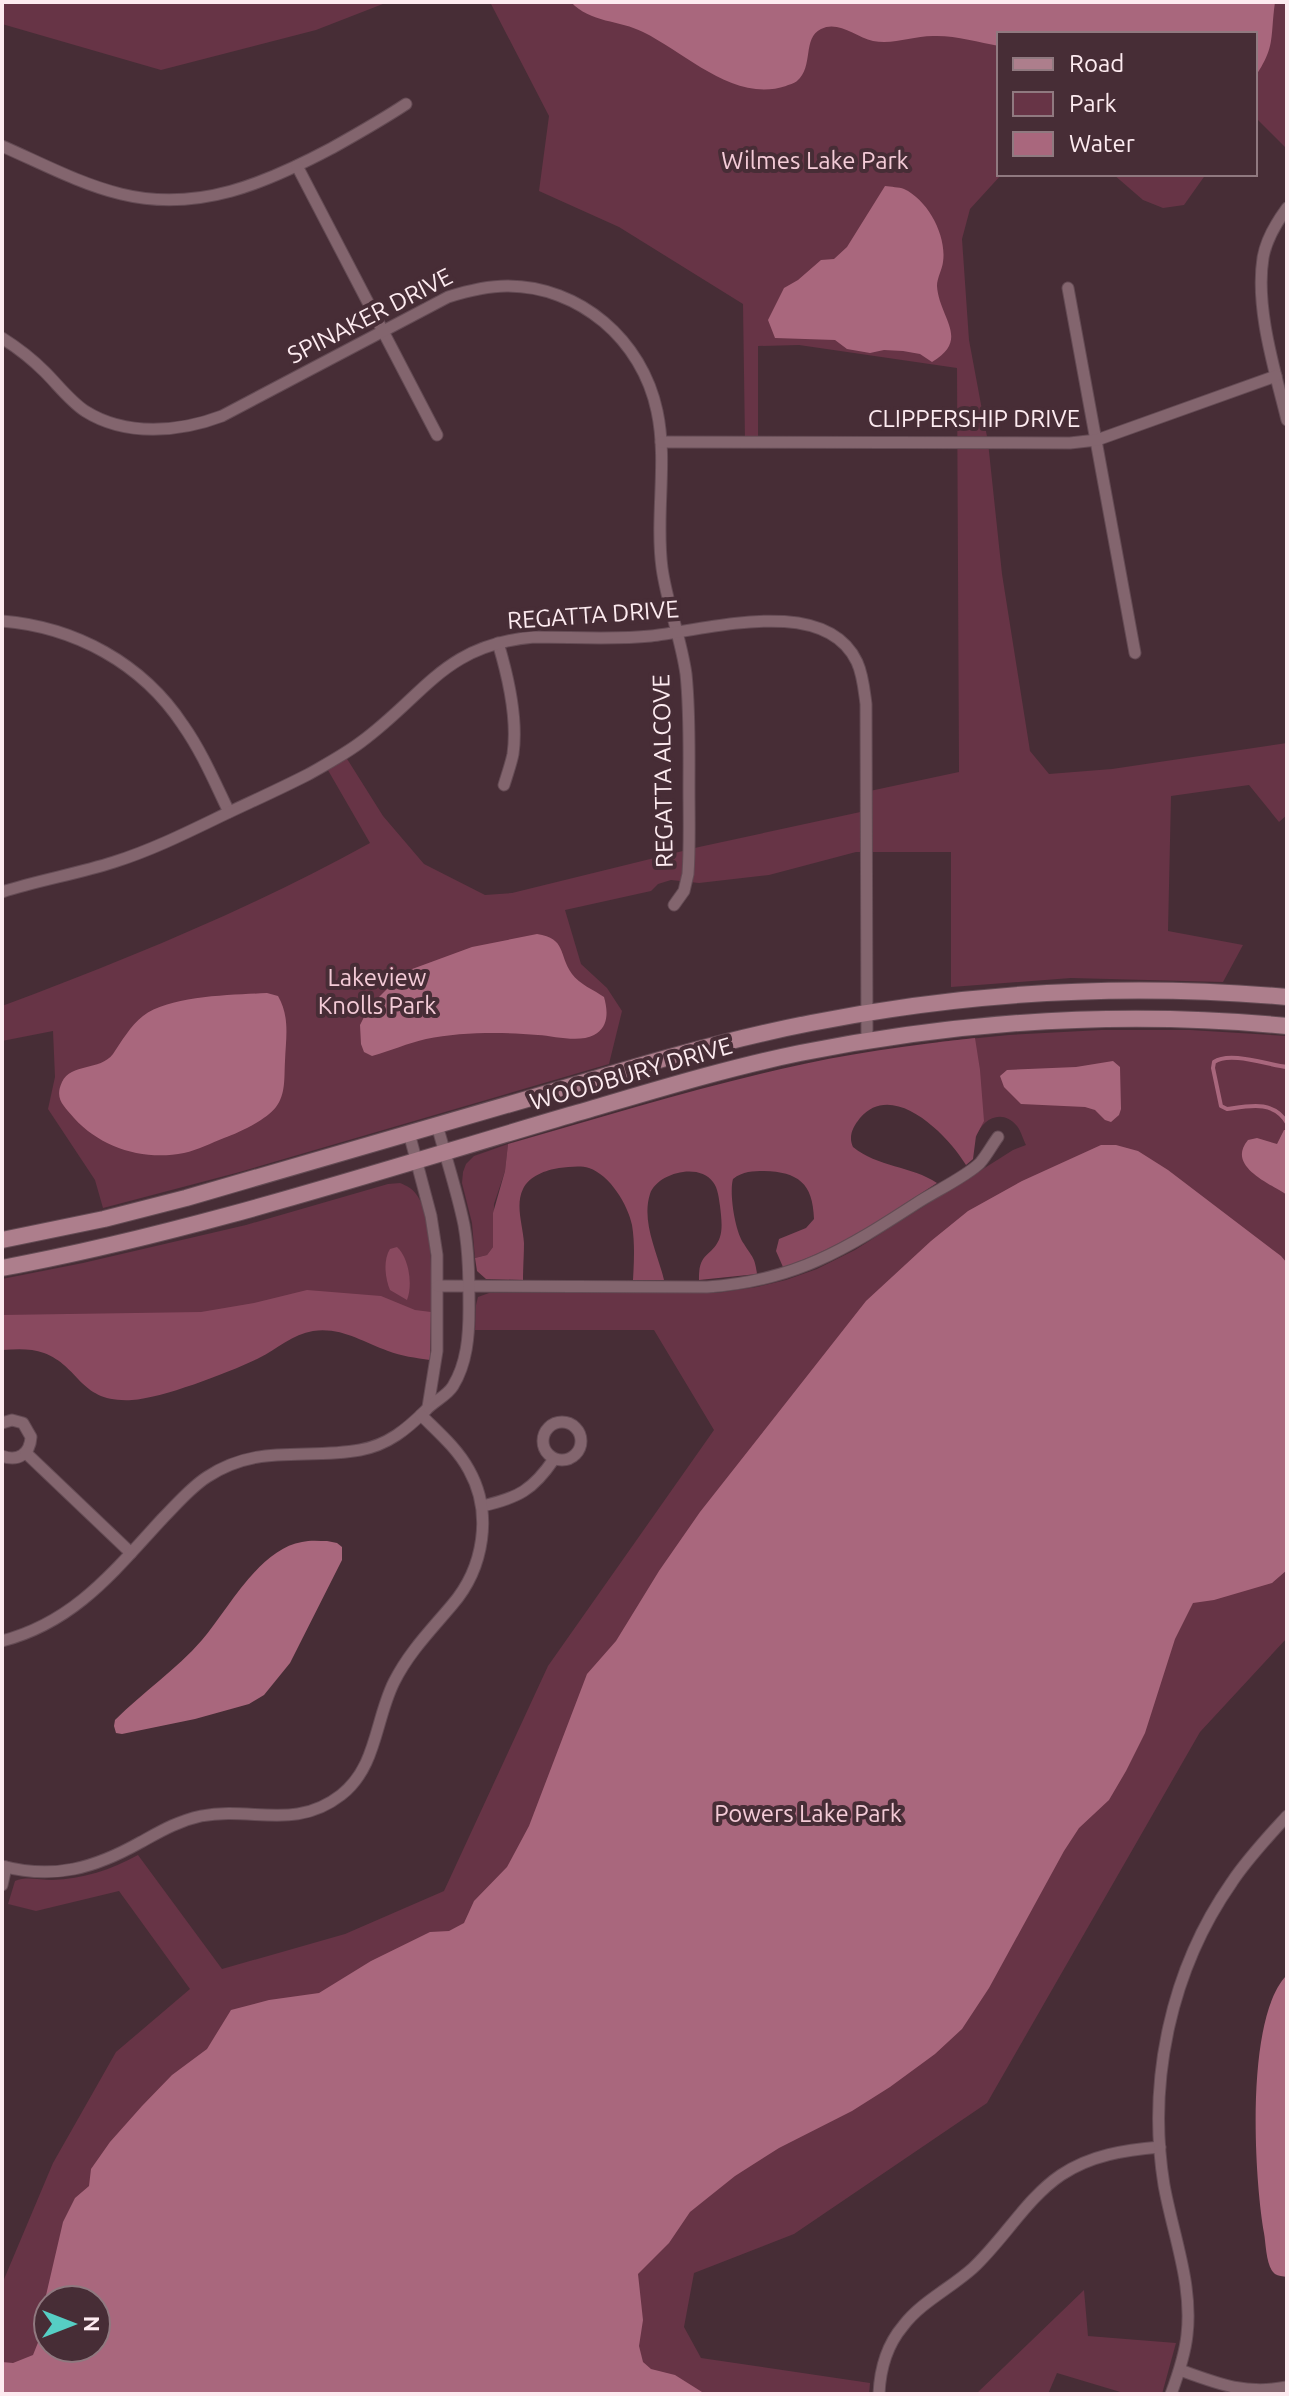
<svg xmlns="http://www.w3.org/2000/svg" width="1289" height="2396" font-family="Ubuntu,sans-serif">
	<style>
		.green { fill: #673446; fill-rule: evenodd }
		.forest { fill: #89495f }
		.water { fill: #a9677d; fill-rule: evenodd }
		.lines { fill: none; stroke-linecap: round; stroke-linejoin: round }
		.stream { stroke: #a9677d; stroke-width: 4 }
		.minor-casing { stroke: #644b54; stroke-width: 13 }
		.secondary-casing { stroke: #644b54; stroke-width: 18 }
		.minor { stroke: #83656e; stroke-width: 11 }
		.secondary { stroke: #ad7e8c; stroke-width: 16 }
		.labels { text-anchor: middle; stroke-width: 8; stroke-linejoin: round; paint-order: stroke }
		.park-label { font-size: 24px; fill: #f4cbd7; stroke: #472d36 }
		.street-label { font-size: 24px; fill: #fdebf0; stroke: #472d36 }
	</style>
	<rect width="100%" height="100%" fill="#472d36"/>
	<!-- green -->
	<g class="green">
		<path d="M2 2H388L316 30 161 70 2 24Z"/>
		<path d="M490 2H1287V149L1258 120 1255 122V34H999V174H1002L970 209 962 239 969 340 988 442 1002 574 1030 751 1049 774 1112 769 1287 743V815L1279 822 1249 785 1171 796 1168 931 1243 945 1223 982 1071 978 951 987V852H856L769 875 699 883 671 880 658 884 651 891 565 910 581 964 607 988 622 1011 609 1064 236 1173 103 1208 95 1180 48 1109 55 1077 53 1031 2 1041V1006C128 959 252 908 370 843L325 765 344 754 383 816 424 864 485 895 512 893 699 847 865 811V792L959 772 957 368 799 345 758 346V442H745L743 304 619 227 539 191 549 116Z"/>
		<path d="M1113 174H1206L1184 205 1163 208 1143 200Z"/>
		<path d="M1101 1030H1190L1287 1036V1638L1200 1732 987 2103 794 2234 694 2273 684 2327 701 2358 870 2383 869 2394H2V2284L53 2163 116 2052 190 1989 119 1891 36 1911 8 1904 15 1881C26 1876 40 1880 52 1880 83 1879 111 1870 138 1855L222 1969 345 1934 444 1891 548 1666 714 1430 654 1330H475L476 1305 478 1297 489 1293H717L757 1287 786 1280 817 1269 855 1250 1013 1150 1026 1145C1023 1139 1021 1131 1017 1126 1002 1108 982 1119 976 1137L938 1042 1009 1035ZM48 2300H96V2348H48Z"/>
		<path d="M508 1144 505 1171 494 1204 493 1247 487 1255 475 1258 472 1223 462 1183 463 1172 466 1164 474 1156Z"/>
		<path d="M400 1183C407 1186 412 1188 416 1194 434 1216 431 1285 431 1313L2 1323V1279L83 1263 246 1225 388 1184Z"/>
		<path d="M1084 2290 1088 2336 1176 2343 1162 2394H1127L1057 2373 1048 2394H976Z"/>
	</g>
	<!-- forest -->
	<g class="forest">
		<path d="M975 1038 980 1070 984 1121 976 1136 973 1159 966 1165C948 1135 893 1079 860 1118 853 1127 848 1136 853 1147 877 1167 912 1166 937 1183 887 1215 839 1249 783 1267L776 1251 779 1239 806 1228 814 1219C813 1183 798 1172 764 1171 753 1171 743 1171 733 1179 729 1193 735 1232 744 1244 752 1257 755 1257 757 1274L699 1280C698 1251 713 1257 720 1237 723 1228 721 1215 720 1206 719 1199 718 1188 713 1182 699 1162 657 1173 650 1194 641 1222 658 1254 664 1280H633C634 1262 635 1243 632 1225 628 1205 610 1175 589 1168 580 1165 569 1167 559 1168 546 1170 529 1176 523 1189 515 1205 523 1226 524 1243 524 1255 523 1268 523 1280L486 1279 477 1271 475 1258 487 1255 493 1247V1213L505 1171 508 1144C599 1118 689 1090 781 1069 845 1054 910 1045 975 1038Z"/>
		<path d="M397 1247C409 1258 413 1285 407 1300L390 1290C385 1278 383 1260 390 1249Z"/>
		<path d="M307 1290 381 1296 415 1310 431 1312 430 1360C416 1358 401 1356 388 1351 362 1342 342 1327 313 1331 293 1334 277 1349 259 1358 230 1372 163 1398 132 1400 79 1403 81 1367 44 1353 31 1348 16 1349 2 1350V1315L201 1312 254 1303Z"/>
	</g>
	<!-- water -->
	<g class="water">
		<path d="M571 2H1275C1270 37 1276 46 1255 77V34H999V46C978 42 954 35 933 36 912 36 894 45 873 41 856 37 838 20 821 29 802 38 814 67 797 81 795 83 788 85 786 86 734 103 686 53 643 32 620 20 590 23 571 2Z"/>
		<path d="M885 186C891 187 899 187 904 189 928 200 947 236 943 262 942 270 937 278 937 286 939 318 971 339 932 362L920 354 903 351 884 350 870 353 847 349 835 340 775 338 768 320 784 288 798 280 821 260 834 259 847 247Z"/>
		<path d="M537 934C567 939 558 954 572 974 579 984 594 990 604 997 608 1011 609 1027 594 1035 579 1043 554 1036 538 1035 503 1032 461 1032 426 1039 408 1043 390 1051 372 1056L364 1052 361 1044 360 1025 369 1007 404 972 472 947Z"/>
		<path d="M267 993 278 996C290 1017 286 1037 285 1061 284 1077 286 1094 276 1107 266 1120 239 1133 224 1138 211 1143 198 1150 184 1153 144 1161 101 1148 74 1118 64 1106 54 1099 62 1082 71 1063 100 1071 113 1054 121 1042 131 1025 143 1016 171 995 233 995 267 993Z"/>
		<path d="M1113 1061 1120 1067 1121 1109 1119 1115 1111 1122 1105 1120 1095 1110 1085 1107 1021 1104 1004 1087 1000 1076 1007 1070 1076 1067Z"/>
		<path d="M1284 1130H1287V1195C1269 1183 1226 1166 1248 1140L1257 1138 1277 1144Z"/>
		<path d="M1101 1145H1116L1138 1151 1168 1170 1281 1256 1287 1263V1570L1272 1583 1214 1600 1193 1603 1175 1639 1145 1733 1126 1771 1109 1800 1079 1828 1064 1851 989 1988 962 2029 935 2054 890 2087 852 2111 779 2148 735 2176 690 2212 669 2243 638 2274 643 2320 639 2346 643 2362 651 2369 675 2375 702 2392 761 2394H2V2362L13 2363 33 2355 39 2340 44 2304 63 2222 75 2198 89 2186 91 2169 110 2142 142 2106 172 2075 207 2049 231 2010 269 2000 319 1993 371 1961 430 1932 449 1931 464 1923 474 1901 507 1867 529 1826 587 1674 616 1641 659 1571 700 1512 866 1301 931 1241 968 1211 1022 1181ZM48 2300H96V2348H48Z"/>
		<path d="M327 1541 337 1543 342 1547V1560L290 1663 264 1695 249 1704 195 1719 122 1734 116 1733 114 1726 115 1720C143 1692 176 1670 202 1640 228 1610 259 1549 302 1542 310 1540 319 1541 327 1541Z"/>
		<path d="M1287 1975V2277C1283 2276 1278 2276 1275 2274 1266 2267 1266 2244 1264 2233 1254 2176 1245 2017 1287 1975Z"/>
	</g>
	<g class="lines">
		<!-- stream -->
		<path class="stream" d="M1287 1067C1268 1065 1230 1051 1214 1062L1213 1068 1221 1106 1227 1109C1249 1106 1274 1100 1287 1123"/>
		<defs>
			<g id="minor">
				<path d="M2 146C41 163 80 184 121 194 198 213 266 183 332 148 357 134 382 120 406 104"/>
				<path d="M297 166 437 435"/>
				<path d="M1287 208C1276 223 1266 239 1263 258 1255 308 1275 371 1287 420"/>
				<path d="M1068 288 1135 653"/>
				<path d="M2 338C18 348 32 359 45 372 58 385 70 401 85 411 126 437 180 432 222 416L448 297C467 291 486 286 507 286 580 286 642 340 657 411 668 462 655 516 662 568 667 604 681 638 686 674 690 712 689 751 689 789 689 817 690 846 688 874L684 891 674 905"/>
				<path d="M661 442 1070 443 1097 440 1276 376"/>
				<path d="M2 621C75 627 142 663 183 725 202 752 215 783 229 812"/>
				<path d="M498 643C508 676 518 719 513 754 511 764 507 775 504 785"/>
				<path d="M2 892C39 880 77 874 114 862 149 851 182 835 215 819 246 804 278 790 309 774 327 764 345 754 361 742 426 694 444 645 534 637 573 637 613 640 651 636 707 630 825 594 857 662 863 675 864 689 866 704L867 1041"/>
				<path d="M409 1133 431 1216 437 1255V1351L428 1407"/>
				<path d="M438 1286 707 1287C795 1281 846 1249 917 1203 934 1192 967 1176 980 1163 987 1155 992 1145 998 1137"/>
				<circle cx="562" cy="1441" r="19"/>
				<path d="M2 1423 12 1420 23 1423 31 1437C30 1454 18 1462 2 1456"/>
				<path d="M26 1453 131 1553"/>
				<path d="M482 1506C518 1498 533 1490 554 1459"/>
				<path d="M2 1641C75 1622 114 1571 163 1518 177 1504 190 1488 207 1477 258 1443 306 1460 360 1450 388 1445 407 1429 426 1410 434 1401 447 1396 453 1386 467 1363 469 1336 469 1309 469 1281 469 1253 464 1225 457 1191 446 1158 437 1125"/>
				<path d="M2 1866C54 1880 95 1868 141 1842 161 1831 178 1821 201 1816 252 1806 295 1831 341 1795 377 1767 375 1720 394 1682 409 1652 431 1630 452 1605 484 1568 493 1513 469 1470 457 1448 438 1432 421 1415"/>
				<path d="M2 1885 6 1867"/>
				<path d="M1180 2370C1218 2384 1246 2395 1287 2387"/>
				<path d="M879 2394C880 2370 887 2345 903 2326 921 2302 951 2288 973 2268 1004 2239 1027 2198 1061 2175 1091 2155 1125 2150 1160 2147"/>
				<path d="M1171 2394C1178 2375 1185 2355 1187 2335 1193 2284 1173 2235 1164 2185 1147 2081 1171 1969 1232 1882 1248 1858 1268 1837 1287 1816"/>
			</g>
			<g id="secondary">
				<path d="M2 1240 104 1219 186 1198C305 1164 423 1129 541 1095 630 1068 719 1041 811 1023 967 992 1128 983 1287 997"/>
				<path d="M2 1268C195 1232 382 1170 570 1115 646 1093 722 1069 800 1053 960 1021 1124 1010 1287 1026"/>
			</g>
		</defs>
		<!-- minor casing -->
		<use href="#minor" class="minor-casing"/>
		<!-- secondary casing -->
		<use href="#secondary" class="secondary-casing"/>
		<!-- minor -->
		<use href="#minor" class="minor"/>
		<!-- secondary -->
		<use href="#secondary" class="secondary"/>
	</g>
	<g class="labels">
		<!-- park labels -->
		<g class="park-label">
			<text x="815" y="169">Wilmes Lake Park</text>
			<text x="377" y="986">Lakeview<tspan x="377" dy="28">Knolls Park</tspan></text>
			<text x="808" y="1822">Powers Lake Park</text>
		</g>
		<!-- street labels -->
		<g class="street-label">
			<text transform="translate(370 316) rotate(-27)" y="8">SPINAKER DRIVE</text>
			<text x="974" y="427">CLIPPERSHIP DRIVE</text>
			<text transform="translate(593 615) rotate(-4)" y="8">REGATTA DRIVE</text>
			<text transform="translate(663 771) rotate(-91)" y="8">REGATTA ALCOVE</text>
			<text transform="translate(631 1074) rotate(-16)" y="8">WOODBURY DRIVE</text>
		</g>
	</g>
	<!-- border -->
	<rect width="1289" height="2396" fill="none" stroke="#fdebf0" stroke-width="8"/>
	<!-- legend -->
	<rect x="997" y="32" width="260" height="144" fill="#472d36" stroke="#907980" stroke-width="2"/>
	<rect x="1013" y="58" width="40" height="12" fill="#ad7e8c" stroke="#907980" stroke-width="2"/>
	<text x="1069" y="72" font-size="24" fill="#fdebf0">Road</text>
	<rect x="1013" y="92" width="40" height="24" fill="#673446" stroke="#907980" stroke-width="2"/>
	<text x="1069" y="112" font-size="24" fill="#fdebf0">Park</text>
	<rect x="1013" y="132" width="40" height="24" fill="#a9677d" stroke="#907980" stroke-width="2"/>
	<text x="1069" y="152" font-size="24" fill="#fdebf0">Water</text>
	<!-- north arrow -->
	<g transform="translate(72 2324) rotate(90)"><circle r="38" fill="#472d36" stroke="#907980" stroke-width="2"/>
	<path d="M0-6L14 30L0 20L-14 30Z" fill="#56cec4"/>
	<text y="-12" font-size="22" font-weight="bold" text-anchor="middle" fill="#fdebf0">N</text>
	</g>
</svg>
